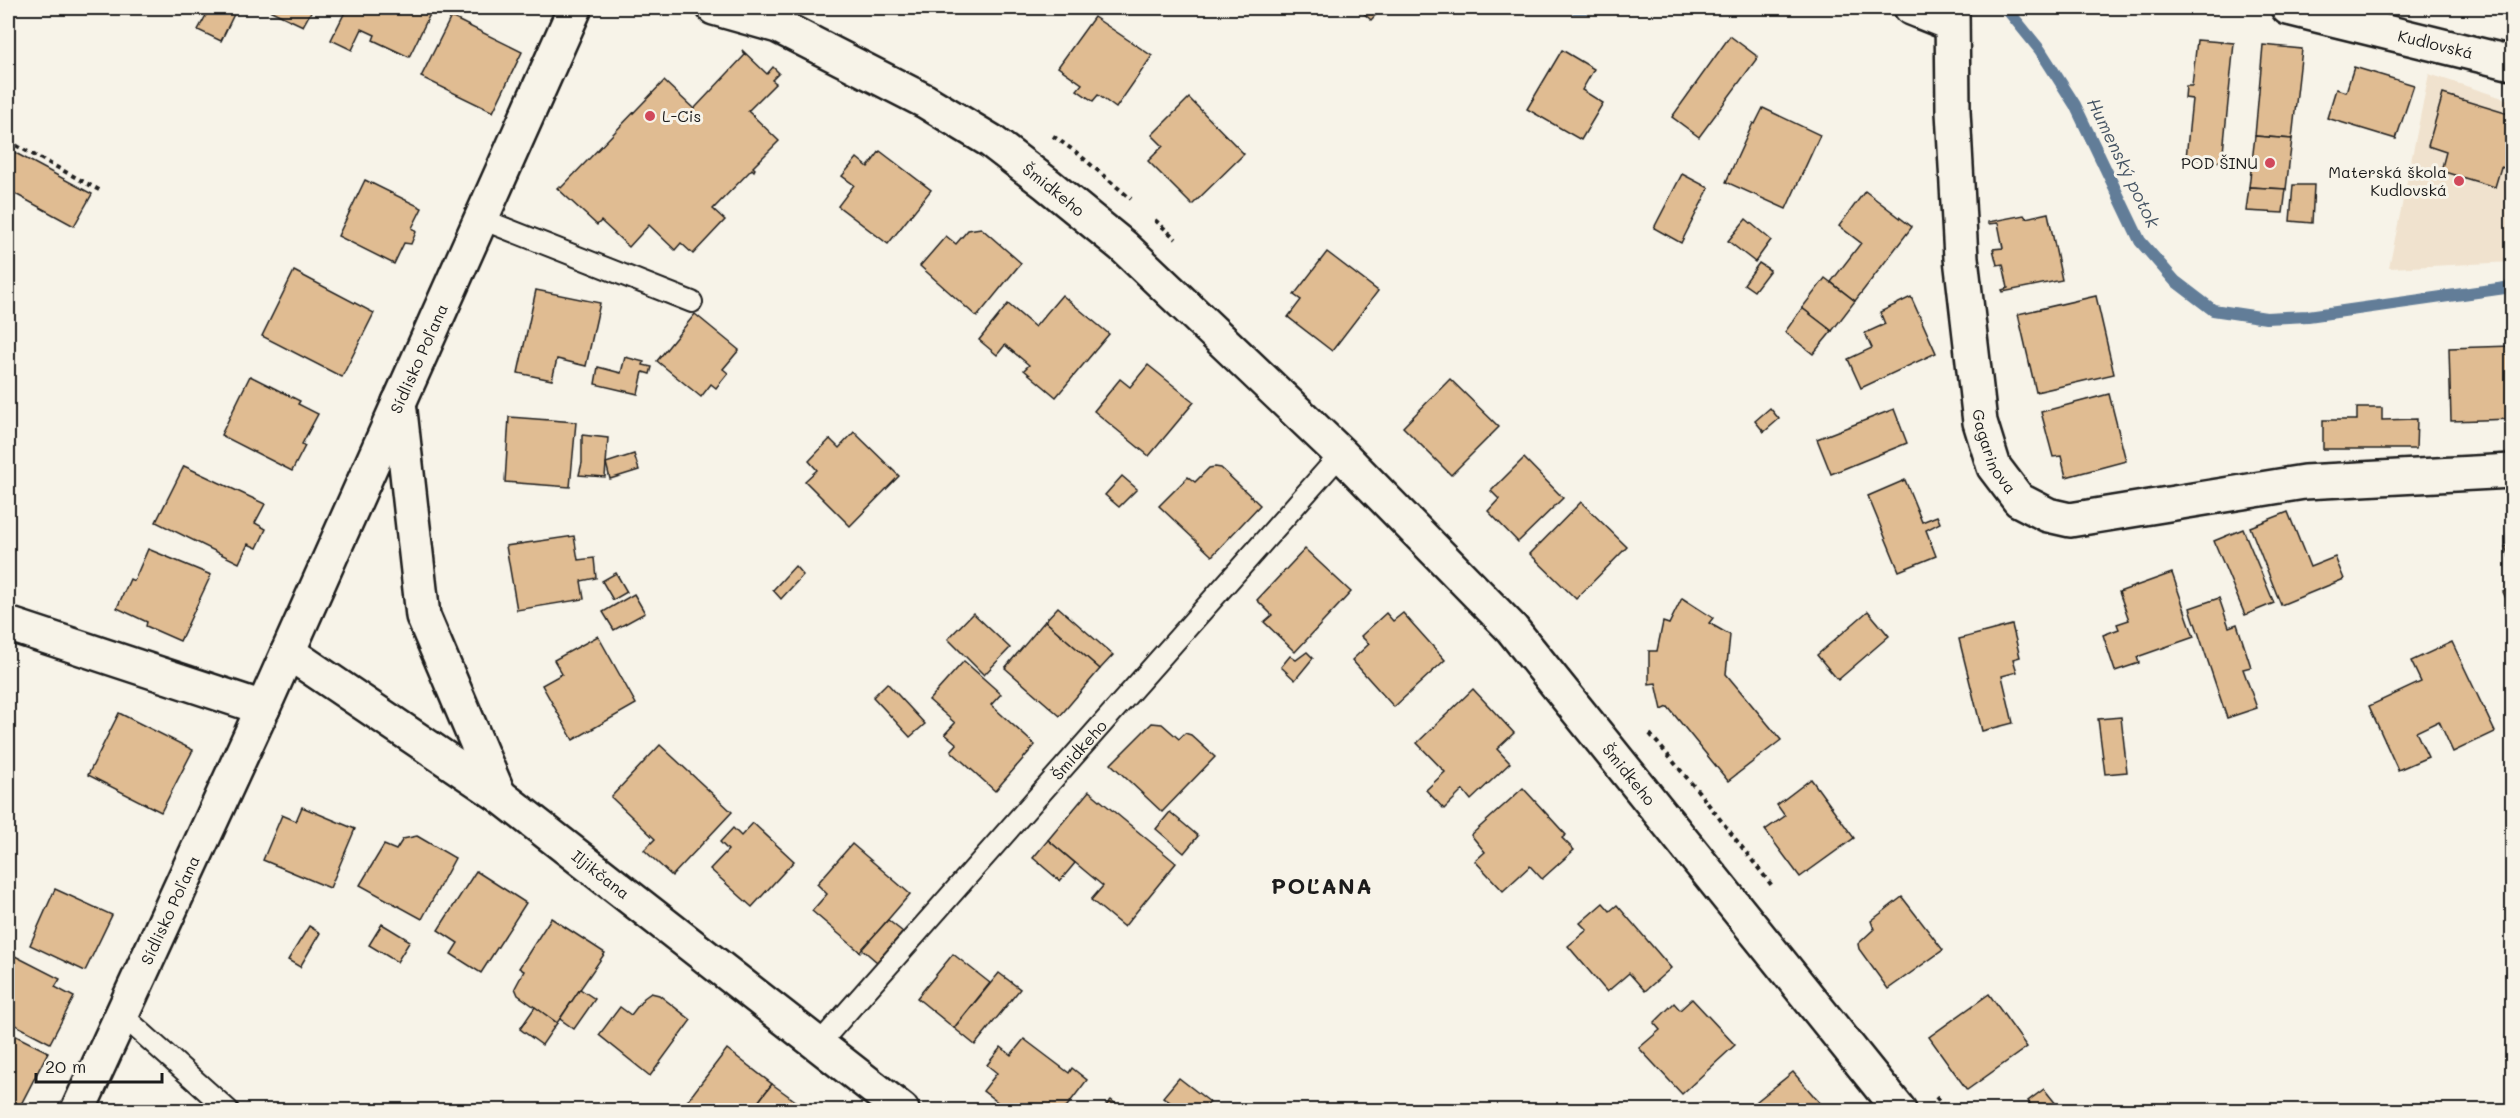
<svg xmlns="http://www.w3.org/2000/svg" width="2520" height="1118" font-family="Mali,sans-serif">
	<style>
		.built { fill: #f0e2ce }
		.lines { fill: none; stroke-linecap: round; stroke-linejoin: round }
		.stream { stroke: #627d98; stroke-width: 12 }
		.building { fill: #e0bc92; stroke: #1c1c1c; stroke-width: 1.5 }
		.service-casing { stroke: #1c1c1c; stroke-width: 24 }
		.minor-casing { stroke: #1c1c1c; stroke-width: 38 }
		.path { stroke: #1c1c1c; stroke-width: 4; stroke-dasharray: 4.5 4.5; stroke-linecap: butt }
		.service { stroke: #f7f3e8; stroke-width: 20 }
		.minor { stroke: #f7f3e8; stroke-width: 33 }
		.poi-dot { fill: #d1495b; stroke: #f7f3e8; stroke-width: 2 }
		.labels { text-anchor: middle; stroke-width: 6; stroke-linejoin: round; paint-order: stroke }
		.street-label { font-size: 16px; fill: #1c1c1c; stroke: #f7f3e8 }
		.poi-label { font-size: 16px; fill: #1c1c1c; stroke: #f7f3e8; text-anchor: end }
		.water-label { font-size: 18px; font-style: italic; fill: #455464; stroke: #f7f3e8 }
		.district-label { font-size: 22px; font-weight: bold; letter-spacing: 1.5px; fill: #1c1c1c; stroke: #f7f3e8 }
	</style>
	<rect width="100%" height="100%" fill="#f7f3e8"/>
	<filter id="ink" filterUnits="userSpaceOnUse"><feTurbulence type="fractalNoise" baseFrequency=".0167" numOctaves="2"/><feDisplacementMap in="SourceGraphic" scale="12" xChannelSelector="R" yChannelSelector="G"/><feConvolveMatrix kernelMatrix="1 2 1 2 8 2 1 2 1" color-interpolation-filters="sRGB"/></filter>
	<g filter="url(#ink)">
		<!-- built -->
		<path class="built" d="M2429 74 2512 101V262L2389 268Z"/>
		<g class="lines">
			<!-- stream -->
			<g class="stream">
				<path d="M1574 8H1587"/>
				<path d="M2006 8 2040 50 2075 105 2140 241 2175 281 2213 310 2266 318 2308 316 2512 287"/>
			</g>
		</g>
		<!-- building -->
		<g class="building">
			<path d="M210 8H237L221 41 198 30Z"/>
			<path d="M265 8H313L303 26Z"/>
			<path d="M347 8H433L409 57 373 40 375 35 362 29 352 50 331 40Z"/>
			<path d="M1358 8H1382L1371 20Z"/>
			<path d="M451 17 522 52 493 112 421 77Z"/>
			<path d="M1094 17 1152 56 1116 108 1098 95 1093 101 1077 90 1082 84 1058 67Z"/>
			<path d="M1730 36 1758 57 1699 137 1672 117Z"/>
			<path d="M2197 40 2234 43 2222 162 2186 158 2192 99 2185 98 2186 86H2192Z"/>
			<path d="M2263 45 2302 49 2292 139 2255 136Z"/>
			<path d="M742 50 767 74 773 67 779 73 772 80 776 83 748 111 779 141 753 167 755 169 754 171 752 169 713 209 725 220 693 254 681 243 675 250 649 225 629 247 601 221 597 225 557 188 559 186 561 188 664 81 694 109 745 55Z"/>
			<path d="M1562 50 1594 69 1582 90 1603 103 1581 140 1527 109Z"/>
			<path d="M2354 67 2414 85 2396 139 2327 118 2336 89 2346 92Z"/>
			<path d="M2443 94 2512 115V163L2510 170 2501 167 2495 187 2441 171 2446 152 2428 146Z"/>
			<path d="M1189 98 1244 154 1192 205 1148 161 1163 146 1152 135Z"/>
			<path d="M1763 108 1820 135 1786 209 1726 182 1753 123 1755 124Z"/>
			<path d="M2255 136 2292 139 2286 189 2249 187Z"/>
			<path d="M8 149 92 194 74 226 8 190Z"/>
			<path d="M880 151 931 190 888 244 838 206 854 185 842 176 857 158 868 167Z"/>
			<path d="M1682 174 1709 188 1681 243 1654 228Z"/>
			<path d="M365 180 422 208 412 228 416 232 411 244 404 243 394 264 338 236Z"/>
			<path d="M2293 185H2314L2312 223 2290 221Z"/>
			<path d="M2249 187 2286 189 2283 213 2246 211Z"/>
			<path d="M1865 191 1912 227 1855 301 1831 282 1861 243 1839 226Z"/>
			<path d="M2048 213 2062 280 2003 292 2002 290 2008 288 2003 264 1997 265 1993 249 2003 248 1998 223 1988 224V222L2024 215 2026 218Z"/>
			<path d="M1746 219 1771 240 1755 262 1728 241Z"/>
			<path d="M981 228 1021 263 977 317 920 266 946 236 956 244 968 230Z"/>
			<path d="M2512 233V262H2509Z"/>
			<path d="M1327 252 1378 291 1332 351 1288 317 1301 300 1294 295Z"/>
			<path d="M1759 263 1770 270 1754 291 1744 284Z"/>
			<path d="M294 271 374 313 342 377 262 336Z"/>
			<path d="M1825 278 1855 301 1832 331 1802 308Z"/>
			<path d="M536 290 600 303 586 366 557 359 552 380 518 373Z"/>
			<path d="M1062 295 1109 334 1056 397 1024 370 1029 365 1005 345 997 355 979 340 1008 304 1035 327Z"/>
			<path d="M2096 296 2114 374 2036 392 2018 314Z"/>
			<path d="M1911 297 1936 353 1861 388 1848 359 1872 348 1865 333 1885 324 1880 312Z"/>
			<path d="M1802 308 1832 331 1813 354 1785 332Z"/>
			<path d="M695 314 739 350 723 369 728 373 716 388 711 384 701 397 657 361Z"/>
			<path d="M2512 346V419L2451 421 2449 348Z"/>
			<path d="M625 357 644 362 643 365 652 367 650 374 643 372 638 394 595 384 598 367 621 373Z"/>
			<path d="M1148 365 1194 402 1149 456 1094 411 1120 379 1130 387Z"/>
			<path d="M250 376 300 401 298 404 318 414 302 444 305 446 292 471 221 435Z"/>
			<path d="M1450 379 1499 427 1451 475 1403 427Z"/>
			<path d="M2109 394 2126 461 2066 477 2061 456 2053 457 2041 412Z"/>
			<path d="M1770 408 1779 419 1764 432 1755 421Z"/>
			<path d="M2357 408H2382V420L2417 419 2416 449H2323V420H2357Z"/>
			<path d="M1894 409 1907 443 1831 474 1817 439Z"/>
			<path d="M509 417 576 422 570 487 505 482Z"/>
			<path d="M854 432 899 476 850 526 805 481 817 470 809 461 830 439 839 448Z"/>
			<path d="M582 435 608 438 605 477 579 475 582 463Z"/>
			<path d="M634 454 639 470 610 479 606 463Z"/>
			<path d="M1524 458 1563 498 1518 542 1488 511 1499 499 1491 491Z"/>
			<path d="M184 466 265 504 255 523 266 529 257 548 248 544 239 563 156 522Z"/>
			<path d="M1215 467 1221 468 1260 505 1212 556 1159 506 1188 477 1195 482 1209 468Z"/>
			<path d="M1122 476 1137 489 1119 507 1105 495Z"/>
			<path d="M1905 480 1922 522 1937 516 1940 523 1926 530 1936 556 1899 571 1868 496Z"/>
			<path d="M1581 502 1627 547 1576 599 1530 554Z"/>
			<path d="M2288 512 2310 567 2335 557 2344 579 2281 605 2250 527Z"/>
			<path d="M2243 529 2274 603 2245 615 2214 541Z"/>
			<path d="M574 536 578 560 594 558 596 578 581 581 584 599 517 610 506 546Z"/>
			<path d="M2512 544V563L2505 547Z"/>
			<path d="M148 549 211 575 180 641 146 626 147 622 117 608 130 579 134 581Z"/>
			<path d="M1305 549 1351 592 1295 652 1264 622 1272 615 1257 600Z"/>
			<path d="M795 566 803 575 781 599 773 590Z"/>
			<path d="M616 573 627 592 613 600 602 581Z"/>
			<path d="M2172 573 2194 637 2137 657 2139 663 2115 671 2103 635 2119 629 2117 624 2129 620 2119 592Z"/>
			<path d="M2512 588V612L2503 592Z"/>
			<path d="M634 594 645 613 614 630 603 612Z"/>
			<path d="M1682 598 1713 618 1709 623 1730 635 1726 674 1781 740 1728 781 1668 707 1662 710 1656 683 1649 684V651H1657L1663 622 1669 624Z"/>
			<path d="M2219 598 2229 627 2237 624 2251 667 2243 669 2257 708 2227 718 2190 608Z"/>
			<path d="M1058 607 1113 655 1100 669 1045 621Z"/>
			<path d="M1868 611 1889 636 1838 680 1817 655Z"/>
			<path d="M973 613 1010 648 984 675 948 639Z"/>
			<path d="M1386 613 1393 621 1403 613 1445 660 1394 707 1352 660 1369 644 1361 636Z"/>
			<path d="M1045 621 1100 669 1060 716 1005 668Z"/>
			<path d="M2012 625 2020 657 2013 659 2017 672 2002 676 2013 723 1982 731 1959 639Z"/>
			<path d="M598 636 636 704 573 740 542 685 562 674 554 660Z"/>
			<path d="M2452 642 2495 732 2453 752 2439 721 2416 732 2428 757 2398 770 2369 706 2421 682 2411 661Z"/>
			<path d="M1307 652 1313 658 1295 680 1281 667 1290 656 1296 660Z"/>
			<path d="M964 661 1001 694 991 705 1035 745 995 791 951 751 957 744 945 734 955 723 929 700Z"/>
			<path d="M887 683 925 724 910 737 873 697Z"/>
			<path d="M1473 689 1514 733 1497 749 1510 763 1471 800 1463 790 1444 809 1426 790 1445 772 1417 743Z"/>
			<rect x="8" y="702" width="2" height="68"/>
			<path d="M119 713 193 750 161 812 88 775Z"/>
			<path d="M2121 717 2127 772 2105 774 2098 719Z"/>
			<path d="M1152 723 1162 724 1179 739 1185 733 1191 735 1215 757 1162 812 1111 764Z"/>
			<path d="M660 745 732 812 672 876 644 850 655 839 611 797Z"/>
			<path d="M1811 779 1854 838 1800 877 1765 830 1785 816 1777 805Z"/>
			<path d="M1523 788 1566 835 1562 838 1574 850 1542 879 1530 866 1503 891 1475 861 1485 852 1471 835Z"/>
			<path d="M1089 791 1176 863 1124 927 1091 900 1103 886 1048 840Z"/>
			<path d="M302 807 355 829 330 888 263 860 282 815 296 821Z"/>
			<path d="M1170 812 1198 836 1184 853 1156 829Z"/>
			<path d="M753 823 794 861 752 907 710 869 728 850 720 842 733 828 741 836Z"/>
			<path d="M417 836 455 858 422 919 360 885 384 845 396 850 403 839Z"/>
			<path d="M1048 840 1075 863 1060 881 1033 858Z"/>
			<path d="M852 844 910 894 860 952 812 911 827 894 817 884Z"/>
			<path d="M476 871 526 903 481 973 451 954 458 943 438 930Z"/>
			<path d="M55 889 112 915 85 971 30 945Z"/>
			<path d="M1902 897 1943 950 1888 989 1859 949 1858 944 1874 929 1871 921Z"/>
			<path d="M1603 903 1610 911 1617 905 1671 968 1645 991 1629 973 1607 992 1568 946 1587 930 1580 923Z"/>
			<path d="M551 918 605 953 557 1023 518 995 515 988 524 971 519 968Z"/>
			<path d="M888 920 903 932 877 962 862 949Z"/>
			<path d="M382 924 410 941 397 962 369 945Z"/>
			<path d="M309 926 320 933 300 967 288 960Z"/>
			<path d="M11 954 60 979 55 987 74 997 50 1043 8 1021V962Z"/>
			<path d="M953 954 990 983 954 1028 917 998Z"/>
			<path d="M999 973 1020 989 975 1045 954 1028Z"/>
			<path d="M580 989 595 999 574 1029 560 1019Z"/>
			<path d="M651 993 659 995 691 1020 650 1076 599 1035 620 1007 631 1015 644 998Z"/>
			<path d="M1989 994 2027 1047 1967 1090 1929 1037Z"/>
			<path d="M1692 999 1735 1045 1682 1094 1639 1048 1660 1030 1654 1023 1674 1003 1680 1010Z"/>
			<path d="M535 1007 557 1023 542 1045 520 1029Z"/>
			<path d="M8 1032 48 1052 18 1110 8 1107Z"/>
			<path d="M1024 1039 1069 1073 1072 1068 1087 1080 1064 1110H1008L983 1091 997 1073 987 1065 1001 1047 1011 1055Z"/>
			<path d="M727 1049 772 1084 752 1110H694L685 1104Z"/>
			<path d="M1793 1072 1826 1110H1746Z"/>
			<path d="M1179 1078 1210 1102 1203 1110H1181L1163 1097Z"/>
			<path d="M772 1084 808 1110H752Z"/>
			<path d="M2044 1089 2061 1110H2024L2031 1105 2028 1101Z"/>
			<path d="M1111 1100 1124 1110H1102Z"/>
		</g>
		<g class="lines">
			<defs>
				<g id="service">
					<path d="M479 218 692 302"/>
					<path d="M121 1014 228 1110"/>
					<path id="s1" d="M818 1045 1341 454"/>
				</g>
				<g id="minor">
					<path id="s2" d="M714 8 778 26 925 101 991 141 1047 184 1123 246 1341 454 1512 629 1899 1110"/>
					<path d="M1911 8 1951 24"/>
					<path id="s3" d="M1952 8 1953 111 1961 258 1980 422 1994 467 2019 500 2048 515 2070 520 2304 482 2512 471"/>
					<path id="s4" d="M2288 8 2512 63"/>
					<path d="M399 402 423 616 499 795"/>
					<path d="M8 624 263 708"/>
					<path id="s5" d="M288 652 499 795 902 1110"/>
					<path id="s6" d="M78 1110 263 708 575 8"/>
				</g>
			</defs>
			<!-- service casing -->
			<use href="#service" class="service-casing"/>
			<!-- minor casing -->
			<use href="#minor" class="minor-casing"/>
			<!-- path -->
			<g class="path">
				<path d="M1053 136 1076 152 1131 199"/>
				<path d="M8 141 101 191"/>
				<path d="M1155 220 1176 239"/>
				<path d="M1650 734 1698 791 1773 887"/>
				<path d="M1936 1097 1947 1110"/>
			</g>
			<!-- service -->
			<use href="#service" class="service"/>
			<!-- minor -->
			<use href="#minor" class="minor"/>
		</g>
	</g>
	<!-- markers -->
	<g class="poi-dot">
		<circle cx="650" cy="116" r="6"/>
		<circle cx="2270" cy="163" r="6"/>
		<circle cx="2459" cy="181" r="6"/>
	</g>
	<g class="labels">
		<!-- street labels -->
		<g class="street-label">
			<text dy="6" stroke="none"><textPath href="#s4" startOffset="152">Kudlovská</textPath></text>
			<text dy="6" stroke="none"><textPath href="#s2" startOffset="388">Šmidkeho</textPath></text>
			<text dy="6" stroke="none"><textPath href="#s6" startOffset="825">Sídlisko Poľana</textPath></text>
			<text dy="6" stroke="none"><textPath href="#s3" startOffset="448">Gagarinova</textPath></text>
			<text dy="6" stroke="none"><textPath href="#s1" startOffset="394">Šmidkeho</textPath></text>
			<text dy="6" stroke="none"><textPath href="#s2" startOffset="1210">Šmidkeho</textPath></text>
			<text dy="6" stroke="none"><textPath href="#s5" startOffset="384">Iljikčana</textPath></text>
			<text dy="6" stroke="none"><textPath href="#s6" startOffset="220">Sídlisko Poľana</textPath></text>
		</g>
		<!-- poi labels -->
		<g class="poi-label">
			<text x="662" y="122" text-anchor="start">L-Cis</text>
			<text x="2258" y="169">POD ŠINU</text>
			<text x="2447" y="178">Materská škola<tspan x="2447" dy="18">Kudlovská</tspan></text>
		</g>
		<!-- water labels -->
		<g class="water-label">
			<text transform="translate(2123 163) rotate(64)" y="6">Humenský potok</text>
		</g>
		<!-- district labels -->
		<g class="district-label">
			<text x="1322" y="894">POĽANA</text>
		</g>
	</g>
	<!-- margin -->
	<rect width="2520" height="1118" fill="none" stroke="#f7f3e8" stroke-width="30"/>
	<rect x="15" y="15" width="2490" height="1088" fill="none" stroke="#1c1c1c" stroke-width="2" filter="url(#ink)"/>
	<!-- scale -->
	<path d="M36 1073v9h126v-9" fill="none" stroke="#1c1c1c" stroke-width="3"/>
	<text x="45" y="1073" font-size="18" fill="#1c1c1c" stroke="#f7f3e8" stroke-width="4.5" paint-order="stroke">20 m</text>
</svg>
